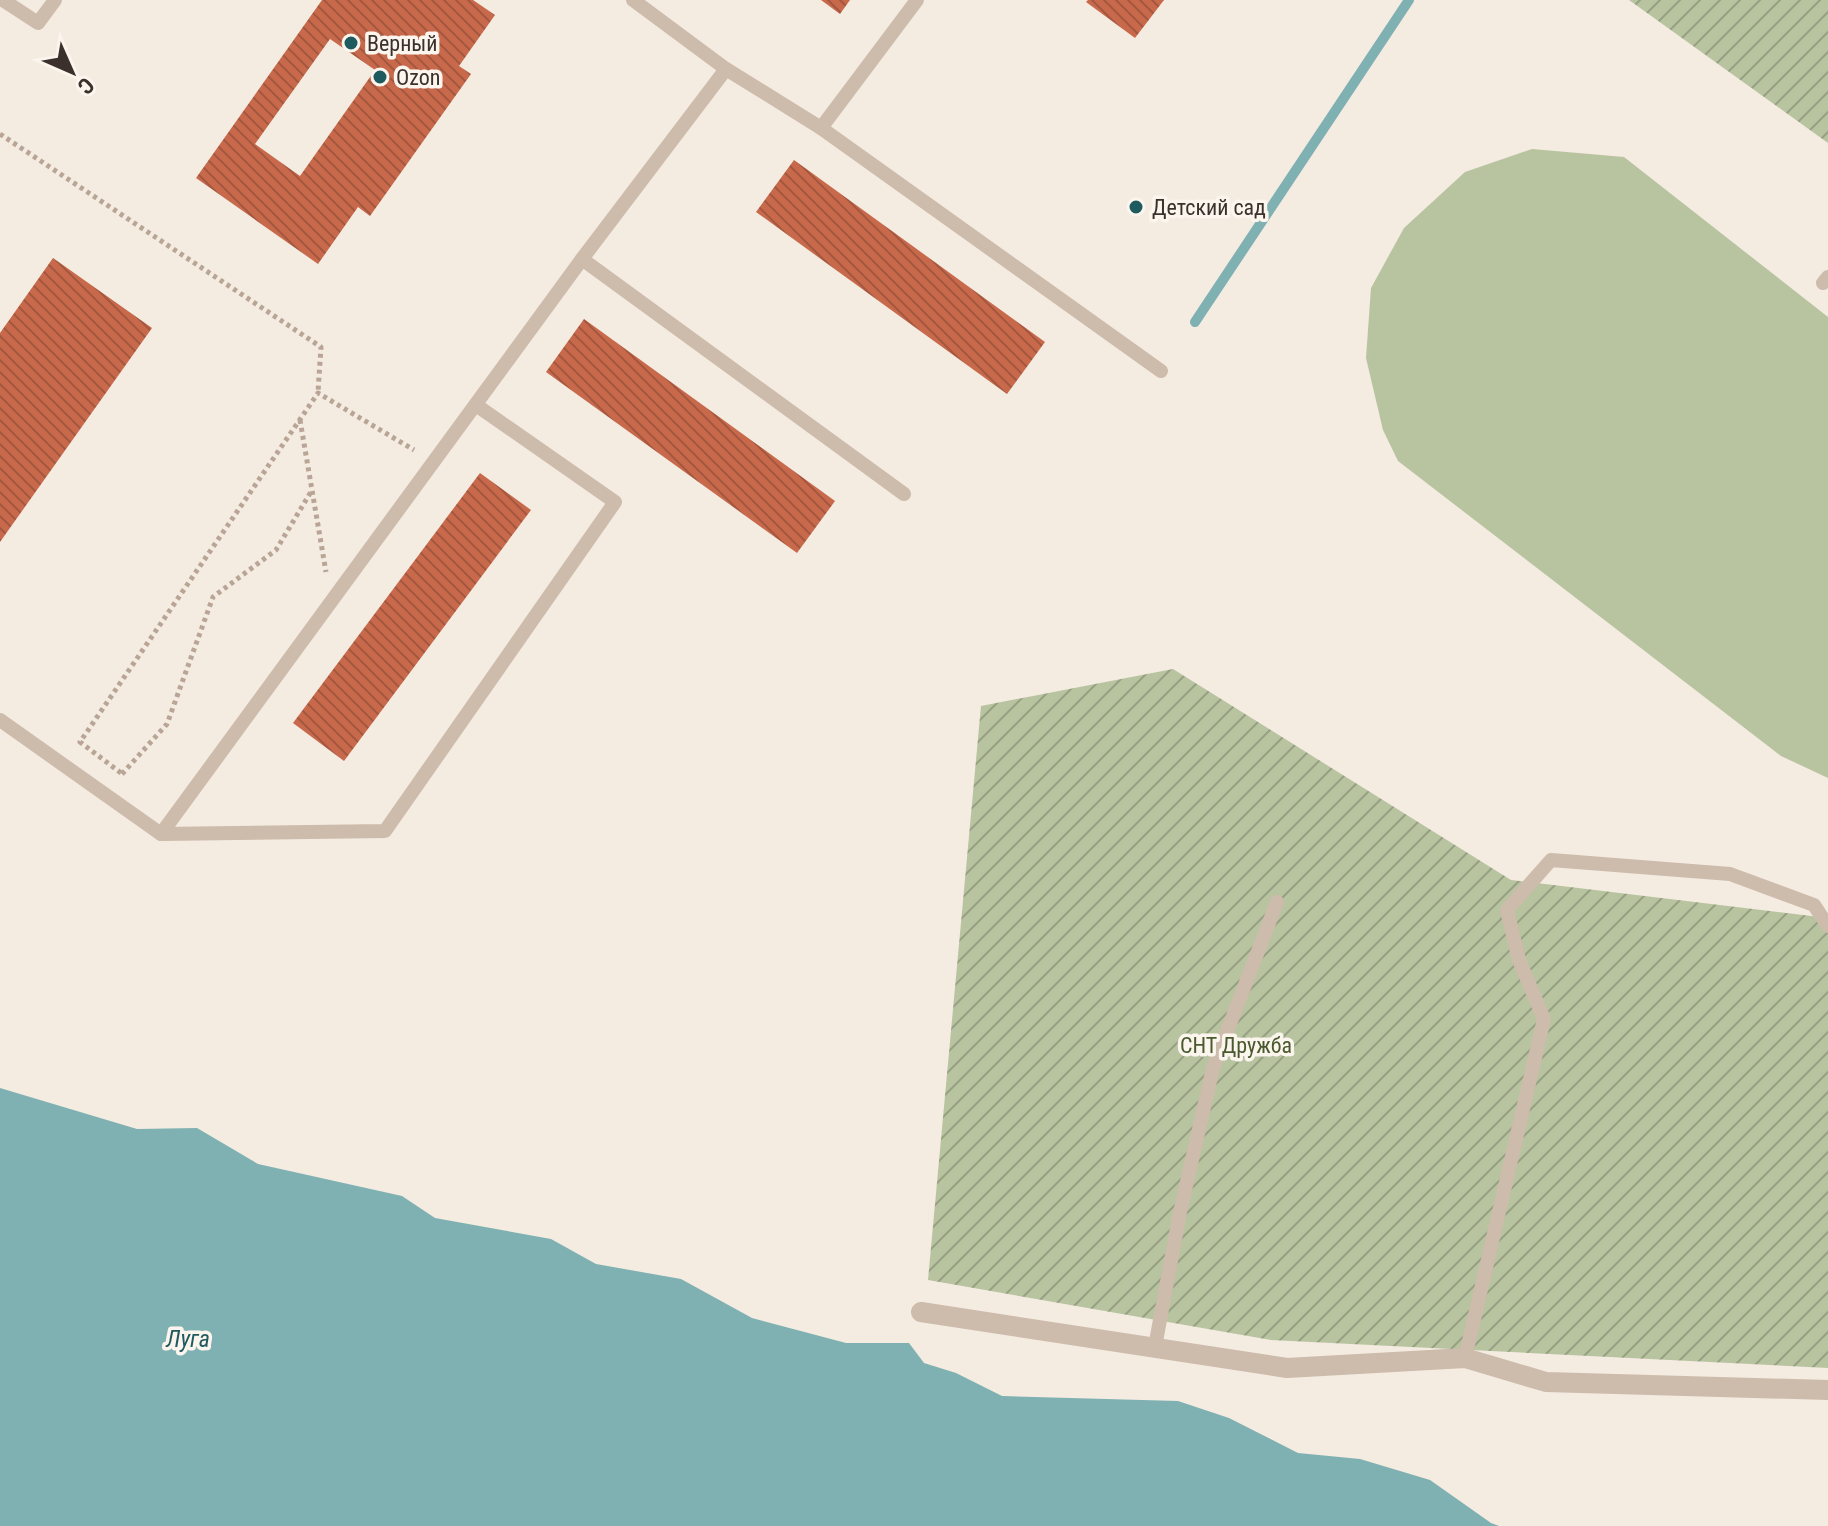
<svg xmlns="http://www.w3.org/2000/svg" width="1828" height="1526" font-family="'Roboto Condensed',sans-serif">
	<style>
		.green { fill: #b8c4a0 }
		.garden { fill: url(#garden-furrows) }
		.water { fill: #7fb0b2 }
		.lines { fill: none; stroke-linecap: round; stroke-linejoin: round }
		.stream { stroke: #7fb0b2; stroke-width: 10 }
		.building { fill: url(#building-back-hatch); fill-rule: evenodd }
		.path { stroke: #b9a596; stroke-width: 5; stroke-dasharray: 4 4; stroke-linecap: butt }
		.lane { stroke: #cdbbac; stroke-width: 14 }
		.street { stroke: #cdbbac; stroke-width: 20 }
		.poi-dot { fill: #1f5a5e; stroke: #fbf5ee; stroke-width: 3 }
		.labels { text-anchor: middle; stroke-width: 7; stroke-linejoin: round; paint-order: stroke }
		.poi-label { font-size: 22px; fill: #3b302b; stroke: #fbf5ee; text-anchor: start }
		.park-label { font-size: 22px; fill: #4a5a2e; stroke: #fbf5ee }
		.water-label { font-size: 24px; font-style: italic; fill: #1f5a5e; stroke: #fbf5ee }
	</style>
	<defs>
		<pattern id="garden-furrows" width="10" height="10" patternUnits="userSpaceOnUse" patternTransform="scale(2)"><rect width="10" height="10" fill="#b8c4a0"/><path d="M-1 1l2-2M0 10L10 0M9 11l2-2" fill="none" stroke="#97a083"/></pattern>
		<pattern id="building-back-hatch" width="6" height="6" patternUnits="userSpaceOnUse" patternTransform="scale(2)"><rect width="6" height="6" fill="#c8694b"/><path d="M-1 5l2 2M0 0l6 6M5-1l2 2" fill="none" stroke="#a4573f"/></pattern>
	</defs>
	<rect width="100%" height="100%" fill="#f4ebe1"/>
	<!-- green -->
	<path class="green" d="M1532 149 1624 157 1828 317V778L1781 756 1398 461 1383 430 1366 358 1371 288 1404 228 1465 172Z"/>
	<!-- garden -->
	<g class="garden">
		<path d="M1629 0H1828V143Z"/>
		<path d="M1173 669 1511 880 1828 918V1368L1271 1340 928 1280 981 706Z"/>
	</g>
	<!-- water -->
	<path class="water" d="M0 1088 137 1129 197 1128 258 1164 402 1196 435 1218 551 1239 596 1264 681 1279 752 1318 846 1343H909L924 1363 956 1373 1002 1396 1178 1401 1229 1418 1298 1453 1360 1459 1430 1480 1491 1523 1499 1526H0Z"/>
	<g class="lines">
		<!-- stream -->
		<path class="stream" d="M1195 322 1409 0"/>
	</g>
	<!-- building -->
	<g class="building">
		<path d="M322 0H473L495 15 459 66 471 74 370 216 358 207 318 264 196 178ZM330 39 375 70 300 176 255 144Z"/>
		<path d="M821 0H850L840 14Z"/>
		<path d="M1088 0H1164L1135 38 1086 2Z"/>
		<path d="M794 160 1045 342 1007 394 756 212Z"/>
		<path d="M53 258 152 328 0 542V333Z"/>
		<path d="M584 319 835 501 797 553 546 372Z"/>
		<path d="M480 473 531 510 344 761 293 723Z"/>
	</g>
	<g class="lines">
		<!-- path -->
		<g class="path">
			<path d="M0 134 321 347 318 392"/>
			<path d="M300 420 326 572"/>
			<path d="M121 773 80 742 318 393 414 450"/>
			<path d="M122 774 167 724 213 597 276 550 312 490"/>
		</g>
		<!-- lane -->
		<g class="lane">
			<path d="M3 0 38 23 55 0"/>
			<path d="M633 0 726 69 821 128 917 0"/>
			<path d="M821 128 1161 371"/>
			<path d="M582 259 904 494"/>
			<path d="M1823 283 1828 277"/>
			<path d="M0 720 161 834 582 259 726 69"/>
			<path d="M161 834 385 831 615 502 476 405"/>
			<path d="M1155 1347 1180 1212 1213 1068 1277 902"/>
			<path d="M1465 1358 1544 1019 1519 960 1507 910 1551 860 1730 874 1814 905 1828 926"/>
		</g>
		<!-- street -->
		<path class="street" d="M921 1312 1287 1368 1465 1358 1546 1382 1828 1390"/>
	</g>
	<!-- markers -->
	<g class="poi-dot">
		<circle cx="351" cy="43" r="8"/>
		<circle cx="380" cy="77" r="8"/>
		<circle cx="1136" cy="207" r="8"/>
	</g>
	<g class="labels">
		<!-- poi labels -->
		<g class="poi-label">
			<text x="367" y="51">Верный</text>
			<text x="396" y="85">Ozon</text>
			<text x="1152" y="215">Детский сад</text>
		</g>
		<!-- park labels -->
		<g class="park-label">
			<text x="1236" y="1053">СНТ Дружба</text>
		</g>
		<!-- water labels -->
		<g class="water-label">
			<text x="188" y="1347">Луга</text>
		</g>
	</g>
	<!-- north arrow -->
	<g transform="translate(72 72) rotate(135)" stroke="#fbf5ee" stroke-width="6" paint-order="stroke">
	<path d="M0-6L14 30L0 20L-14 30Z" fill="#3b302b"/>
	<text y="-12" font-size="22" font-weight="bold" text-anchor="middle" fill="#3b302b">С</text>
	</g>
</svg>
